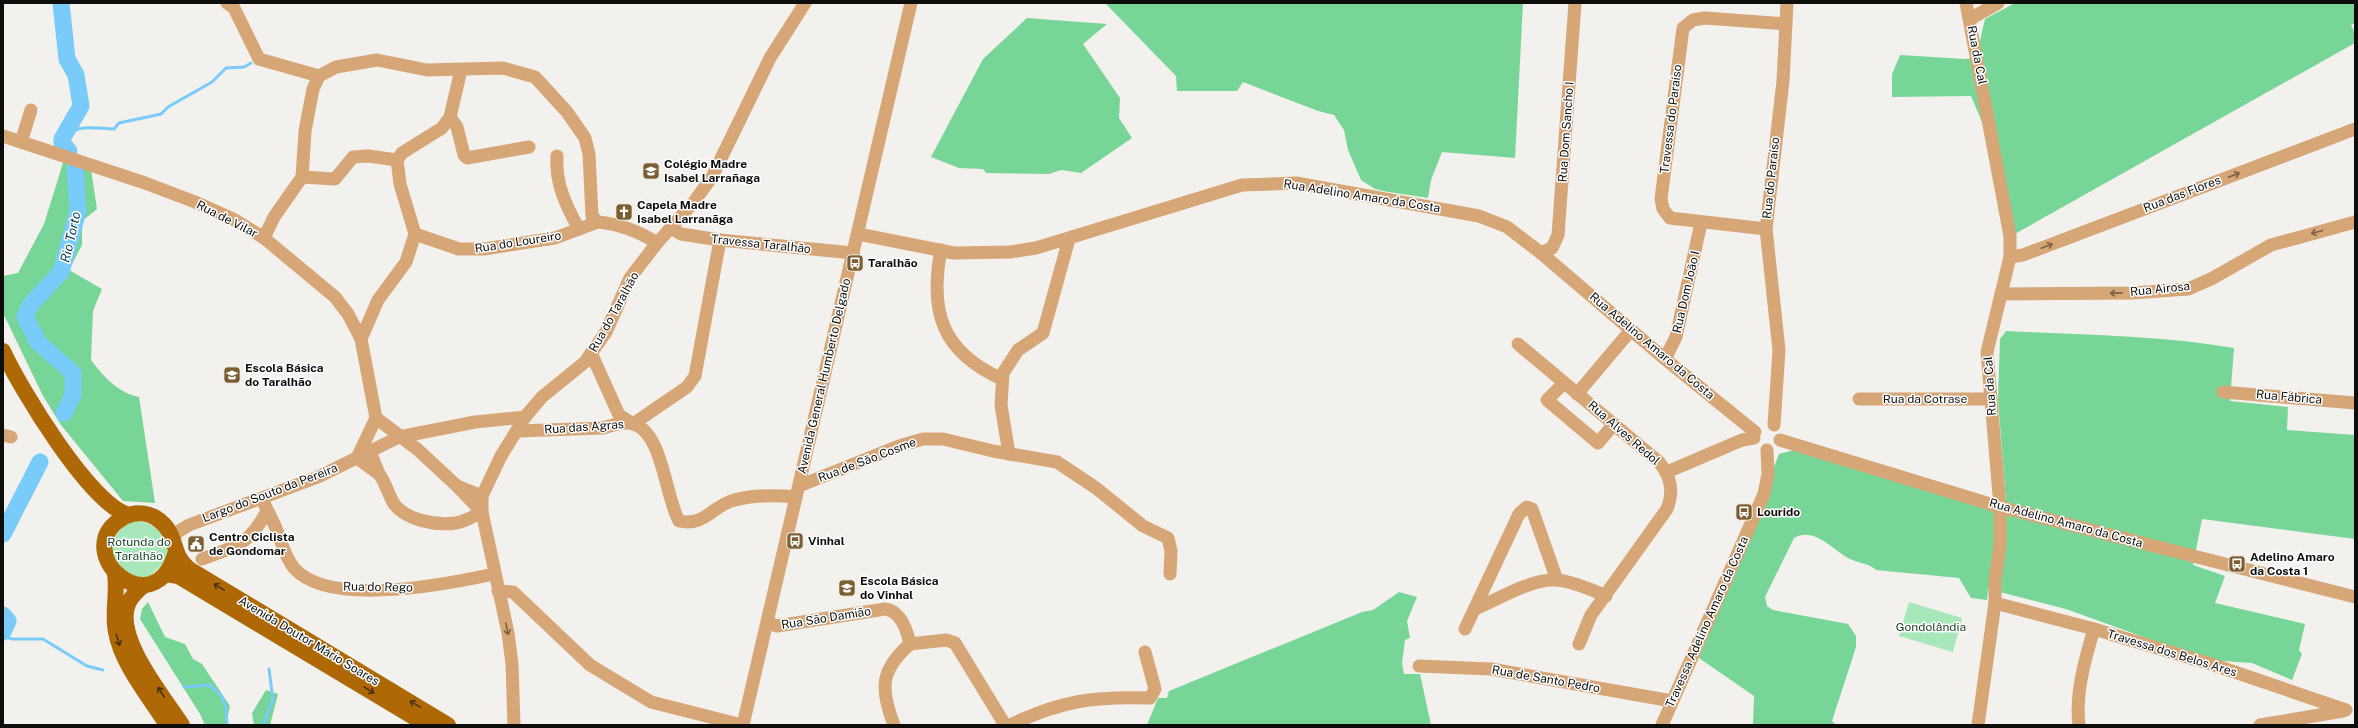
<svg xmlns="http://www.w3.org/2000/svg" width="2358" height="728" font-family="'Public Sans',sans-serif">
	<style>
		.green { fill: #a7e7ba }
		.forest { fill: #77d697 }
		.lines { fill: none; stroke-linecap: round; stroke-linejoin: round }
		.stream { stroke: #79cbf9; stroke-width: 3 }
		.river { stroke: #79cbf9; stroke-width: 17 }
		.minor { stroke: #d7a677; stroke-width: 13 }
		.major { stroke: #ae6906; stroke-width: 16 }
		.oneway { stroke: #7c6146 }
		.oneway2 { stroke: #4d3209 }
		.labels { text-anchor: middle; stroke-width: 3; stroke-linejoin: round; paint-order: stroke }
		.street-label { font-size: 12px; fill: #0d0d0b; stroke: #fff }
		.poi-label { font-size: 12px; font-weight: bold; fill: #0d0d0b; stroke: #fff; text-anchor: start }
		.park-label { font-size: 12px; fill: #153e24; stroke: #fff }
		.water-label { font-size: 13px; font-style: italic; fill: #0a3a52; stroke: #fff }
	</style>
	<rect width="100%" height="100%" fill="#f2f1ed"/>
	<!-- green -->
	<g class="green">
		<path d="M136 521C164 523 181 553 155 571 153 573 150 576 148 577 143 578 134 576 129 576L111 555C113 538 118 526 136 521Z"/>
		<path d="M1909 602 1962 618 1953 652 1899 636Z"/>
	</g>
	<!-- forest -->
	<g class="forest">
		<path d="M1105 3H1523L1515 158 1442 152 1431 180 1428 198 1383 191 1375 189 1361 180 1348 150 1344 130 1334 115 1318 111 1243 82 1237 91H1177L1176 76Z"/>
		<path d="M2015 3H2355V23L2351 25 2355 33V43L2013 235 1982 122 1971 96 1892 97V74L1900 55 1965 59 1976 58 1985 19Z"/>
		<path d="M1027 18 1107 24 1083 44 1120 98 1119 118 1132 138 1081 173 1061 170 1049 174 986 173 983 169 959 168 931 157 983 59Z"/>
		<path d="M63 163H90L97 209 82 221V245L69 270 102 289 93 311 91 360C103 376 118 393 139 397L155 503 123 501 61 425 43 396 3 313V276L18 273 44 224Z"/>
		<path d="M2006 331C2082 335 2159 335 2234 348L2230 401 2288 407 2287 430 2355 435V539L2202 519 2193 565 2225 576 2215 603 2305 624 2299 650 2302 654 2292 680 2252 663 2207 660 2066 609 1988 589 1987 600 1971 598 1959 578 1876 570C1869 563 1858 563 1850 559 1833 550 1814 526 1794 538L1765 597 1767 606 1773 610 1848 624 1856 636V647L1832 721 1836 725H1753L1754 696 1699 658 1779 454 1794 450 2006 502 1998 399 2000 339Z"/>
		<path d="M1399 592 1417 597 1407 621 1410 638 1405 640 1402 663 1404 674H1420L1431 725H1147L1158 698H1167L1169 691 1362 612 1373 610Z"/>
		<path d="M148 602 165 637 185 644 193 659 202 664 230 706 226 725H205L200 714 140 619 142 609Z"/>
		<path d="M266 690 278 694 270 725H254L252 713Z"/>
	</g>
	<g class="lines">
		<!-- stream -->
		<g class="stream">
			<path d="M65 146C70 120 96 129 114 129L119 123 161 114 168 107 212 82 226 68 244 67 251 63"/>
			<path d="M3 636 12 639H43L87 666 103 670"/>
			<path d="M184 687 209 685 220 694 226 707 227 725"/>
			<path d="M263 725 273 700 269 669"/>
		</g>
		<!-- river -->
		<g class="river">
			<path d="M61 3 67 59 76 75 81 106 62 139V143L69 151"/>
			<path d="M64 413 73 395V373L38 342 25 317 30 305 61 272 78 211 75 169"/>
			<path d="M3 534 40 462"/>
			<path d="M3 615 8 621 3 632"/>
		</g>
		<!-- minor -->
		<g class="minor">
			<path d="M227 3 234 8 259 59 319 76 336 67 377 60 427 70 503 68 535 77 567 112 585 138 589 154 592 216 598 222C618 224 640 232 657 243"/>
			<path d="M1966 3 2010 236V257L1987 352 2000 507V545L1995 580V603L1978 725"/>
			<path d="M1970 19 1998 3"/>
			<path d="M450 117 457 127 464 155 467 158 529 147"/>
			<path d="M3 136 145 183 195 202 235 220 264 238 335 297 348 314 361 339 376 418"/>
			<path d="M21 142 31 110"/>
			<path d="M557 156C555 183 566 206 579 229"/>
			<path d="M302 177 335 179 353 157 368 156 397 160"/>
			<path d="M671 228 681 234 720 240 853 253"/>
			<path d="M1766 229 1670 218 1663 209 1661 199 1683 28 1693 20 1705 18 1786 24"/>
			<path d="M415 234 459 249H484L555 238 598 222"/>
			<path d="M858 234 954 253 1010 252 1036 248 1242 185 1296 183 1479 216 1507 227 1541 253 1665 359 1755 432"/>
			<path d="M264 238 274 217 302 177 305 131 313 89 319 76"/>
			<path d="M941 250C929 312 942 352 1002 379"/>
			<path d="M1541 253 1552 248 1558 235 1575 3"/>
			<path d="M2010 257 2023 255 2355 129"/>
			<path d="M2001 294 2132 293 2188 289 2211 279 2271 245 2355 222"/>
			<path d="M361 339 378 300 406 262 415 234 400 184 397 160 402 153 442 128 450 117 461 70"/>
			<path d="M1518 344 1659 462C1671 477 1674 491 1667 509L1591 615 1579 644"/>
			<path d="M591 353 619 415 633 424 687 387 695 376 720 240"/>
			<path d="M1665 359 1676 337 1701 223"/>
			<path d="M1564 383 1547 400 1598 443 1614 424"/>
			<path d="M2223 392 2355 403"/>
			<path d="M1577 394 1631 330"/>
			<path d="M1859 399H1991"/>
			<path d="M376 418 417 449 457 486"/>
			<path d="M1774 425 1779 350 1766 229 1783 81 1787 3"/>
			<path d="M518 431 603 428C612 425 625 421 634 424 663 434 665 496 679 521 704 526 710 509 731 501 751 495 776 495 796 497"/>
			<path d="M3 435 11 437"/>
			<path d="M1780 440 2000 507 2355 597"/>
			<path d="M1009 454 1001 405 1003 373 1018 350 1043 333 1069 239"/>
			<path d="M357 458 379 474 370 451"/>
			<path d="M357 458 376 418"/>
			<path d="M1667 472 1742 440 1754 438"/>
			<path d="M379 474C386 483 388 494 394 504 406 520 436 526 456 523 464 522 474 516 482 512L457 486 482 496"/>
			<path d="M799 486 899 446 923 439H943L993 451 1057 462 1096 488 1143 526 1168 538 1171 551 1170 574"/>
			<path d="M262 499C266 508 271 517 275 526 281 540 284 556 294 568 329 608 448 584 494 574"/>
			<path d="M174 538 176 533 189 525 318 477 399 437 475 422 525 417"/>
			<path d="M202 559C237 546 249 545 267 511"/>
			<path d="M498 591 513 592 590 665 651 702 742 725"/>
			<path d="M1995 603 2094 629 2214 665 2346 710"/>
			<path d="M1475 609C1497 600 1529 580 1553 580 1566 579 1593 590 1606 596"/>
			<path d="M768 623 777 626 885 609C901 611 907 630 910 644"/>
			<path d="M1465 629 1519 514 1527 507 1532 509 1557 580"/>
			<path d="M910 644 946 640 955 643 1005 725"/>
			<path d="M1419 666 1491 669 1672 701"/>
			<path d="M514 725 512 664 508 633 482 512V496L501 456 525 417 542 397 585 362 606 332 630 278 657 243 693 203 712 177 770 58 805 3"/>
			<path d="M743 725 911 3"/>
			<path d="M894 725C880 689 880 670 910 644"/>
			<path d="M1010 725C1061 701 1093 696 1150 698L1155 689 1145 652"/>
			<path d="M1662 725 1764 494 1768 474 1767 450"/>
			<path d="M2079 725C2075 694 2085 659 2094 629"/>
			<path d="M2260 725 2343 711"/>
		</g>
		<!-- major -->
		<g class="major">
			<path d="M3 351C20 388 91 506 129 515"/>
			<path d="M176 551C155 630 65 551 124 517 133 512 147 512 156 518 180 534 169 553 189 569L448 725"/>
			<path d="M115 574C118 593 112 613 116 632 121 663 150 698 167 725"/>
			<path d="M166 574 178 576 427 725"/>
			<path d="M144 585C138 590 131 596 128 604 114 638 164 697 182 725"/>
		</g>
	</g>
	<!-- one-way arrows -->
	<defs><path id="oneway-shaft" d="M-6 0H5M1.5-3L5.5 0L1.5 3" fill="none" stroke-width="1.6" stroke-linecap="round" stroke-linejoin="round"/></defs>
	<g class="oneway">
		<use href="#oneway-shaft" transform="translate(2234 175) rotate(-21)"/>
		<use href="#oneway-shaft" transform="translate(2317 232) rotate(165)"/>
		<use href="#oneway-shaft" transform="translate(2047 246) rotate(-21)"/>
		<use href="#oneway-shaft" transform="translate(2116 293) rotate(179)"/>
		<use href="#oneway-shaft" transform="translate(507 629) rotate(78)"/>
	</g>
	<g class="oneway2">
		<use href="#oneway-shaft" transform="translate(219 587) rotate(-149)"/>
		<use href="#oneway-shaft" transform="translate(118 640) rotate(73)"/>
		<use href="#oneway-shaft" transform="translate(369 690) rotate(31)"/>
		<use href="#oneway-shaft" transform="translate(161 692) rotate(-123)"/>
		<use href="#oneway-shaft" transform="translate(415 704) rotate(-149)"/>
	</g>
	<!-- icons -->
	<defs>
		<symbol id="school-square" viewBox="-11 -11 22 22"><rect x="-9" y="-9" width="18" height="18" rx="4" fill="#7c5e33" stroke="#fff"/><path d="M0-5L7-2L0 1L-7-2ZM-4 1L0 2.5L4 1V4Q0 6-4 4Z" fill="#fff"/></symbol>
		<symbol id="church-square" viewBox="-11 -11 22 22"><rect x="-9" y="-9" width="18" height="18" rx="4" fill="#7c5e33" stroke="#fff"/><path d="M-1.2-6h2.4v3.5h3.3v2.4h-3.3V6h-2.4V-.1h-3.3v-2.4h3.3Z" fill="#fff"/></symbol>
		<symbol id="bus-square" viewBox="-11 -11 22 22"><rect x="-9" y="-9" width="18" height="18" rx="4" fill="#7c5e33" stroke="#fff"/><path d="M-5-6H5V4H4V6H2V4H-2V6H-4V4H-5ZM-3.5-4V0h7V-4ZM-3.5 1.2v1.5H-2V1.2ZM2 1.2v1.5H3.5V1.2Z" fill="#fff"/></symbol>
		<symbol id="civic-square" viewBox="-11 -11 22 22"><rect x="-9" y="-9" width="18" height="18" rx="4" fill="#7c5e33" stroke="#fff"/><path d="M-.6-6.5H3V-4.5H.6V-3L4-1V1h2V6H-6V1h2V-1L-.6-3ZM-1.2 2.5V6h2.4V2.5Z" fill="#fff"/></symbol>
	</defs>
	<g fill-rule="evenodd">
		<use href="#school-square" x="641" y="161" width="20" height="20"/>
		<use href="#church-square" x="614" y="202" width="20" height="20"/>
		<use href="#bus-square" x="845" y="253" width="20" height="20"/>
		<use href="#school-square" x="222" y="365" width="20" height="20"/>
		<use href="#bus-square" x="1734" y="502" width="20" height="20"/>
		<use href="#bus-square" x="785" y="531" width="20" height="20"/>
		<use href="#civic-square" x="186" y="534" width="20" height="20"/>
		<use href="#bus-square" x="2227" y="554" width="20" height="20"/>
		<use href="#school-square" x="837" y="578" width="20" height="20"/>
	</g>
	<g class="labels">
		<!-- street labels -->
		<g class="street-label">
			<text transform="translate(1977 55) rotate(79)" y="4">Rua da Cal</text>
			<text transform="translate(1671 119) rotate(-83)" y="4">Travessa do Paraíso</text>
			<text transform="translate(1566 132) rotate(-86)" y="4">Rua Dom Sancho I</text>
			<text transform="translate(1771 178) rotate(-84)" y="4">Rua do Paraíso</text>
			<text transform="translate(2182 194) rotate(-21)" y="4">Rua das Flores</text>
			<text transform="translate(1362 196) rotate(9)" y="4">Rua Adelino Amaro da Costa</text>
			<text transform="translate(227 219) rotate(27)" y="4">Rua de Vilar</text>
			<text transform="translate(518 242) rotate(-9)" y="4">Rua do Loureiro</text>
			<text transform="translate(761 244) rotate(6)" y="4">Travessa Taralhão</text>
			<text transform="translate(2160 289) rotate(-6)" y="4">Rua Airosa</text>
			<text transform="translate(1686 292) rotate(-77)" y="4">Rua Dom João I</text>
			<text transform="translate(614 312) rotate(-61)" y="4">Rua do Taralhão</text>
			<text transform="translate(1652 346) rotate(40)" y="4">Rua Adelino Amaro da Costa</text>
			<text transform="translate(824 376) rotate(-77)" y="4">Avenida General Humberto Delgado</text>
			<text transform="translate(1990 386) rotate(-94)" y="4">Rua da Cal</text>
			<text transform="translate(2289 397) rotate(5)" y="4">Rua Fábrica</text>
			<text x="1925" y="403">Rua da Cotrase</text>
			<text transform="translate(584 427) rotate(-4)" y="4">Rua das Agras</text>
			<text transform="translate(1624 433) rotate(41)" y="4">Rua Alves Redol</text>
			<text transform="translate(867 460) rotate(-21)" y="4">Rua de São Cosme</text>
			<text transform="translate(270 493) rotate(-21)" y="4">Largo do Souto da Pereira</text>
			<text transform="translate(2066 523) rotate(15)" y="4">Rua Adelino Amaro da Costa</text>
			<text transform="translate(378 587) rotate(1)" y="4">Rua do Rego</text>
			<text transform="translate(826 618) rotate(-9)" y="4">Rua São Damião</text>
			<text transform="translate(1707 622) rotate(-66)" y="4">Travessa Adelino Amaro da Costa</text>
			<text transform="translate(309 641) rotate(31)" y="4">Avenida Doutor Mário Soares</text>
			<text transform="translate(2172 653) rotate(17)" y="4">Travessa dos Belos Ares</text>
			<text transform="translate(1546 679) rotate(10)" y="4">Rua de Santo Pedro</text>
		</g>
		<!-- poi labels -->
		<g class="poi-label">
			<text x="664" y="168">Colégio Madre<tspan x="664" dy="14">Isabel Larrañaga</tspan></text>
			<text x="637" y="209">Capela Madre<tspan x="637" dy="14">Isabel Larranãga</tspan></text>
			<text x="868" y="267">Taralhão</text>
			<text x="245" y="372">Escola Básica<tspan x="245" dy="14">do Taralhão</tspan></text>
			<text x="1757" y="516">Lourido</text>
			<text x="209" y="541">Centro Ciclista<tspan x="209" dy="14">de Gondomar</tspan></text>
			<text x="808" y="545">Vinhal</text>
			<text x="2250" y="561">Adelino Amaro<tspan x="2250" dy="14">da Costa 1</tspan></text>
			<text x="860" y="585">Escola Básica<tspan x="860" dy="14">do Vinhal</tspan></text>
		</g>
		<!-- park labels -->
		<g class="park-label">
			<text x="139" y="546">Rotunda do<tspan x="139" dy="14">Taralhão</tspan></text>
			<text x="1931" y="631">Gondolândia</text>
		</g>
		<!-- water labels -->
		<g class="water-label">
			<text transform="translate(70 237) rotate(-77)" y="5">Rio Torto</text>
		</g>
	</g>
	<!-- border -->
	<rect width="2358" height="728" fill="none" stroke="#0d0d0b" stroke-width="8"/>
</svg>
